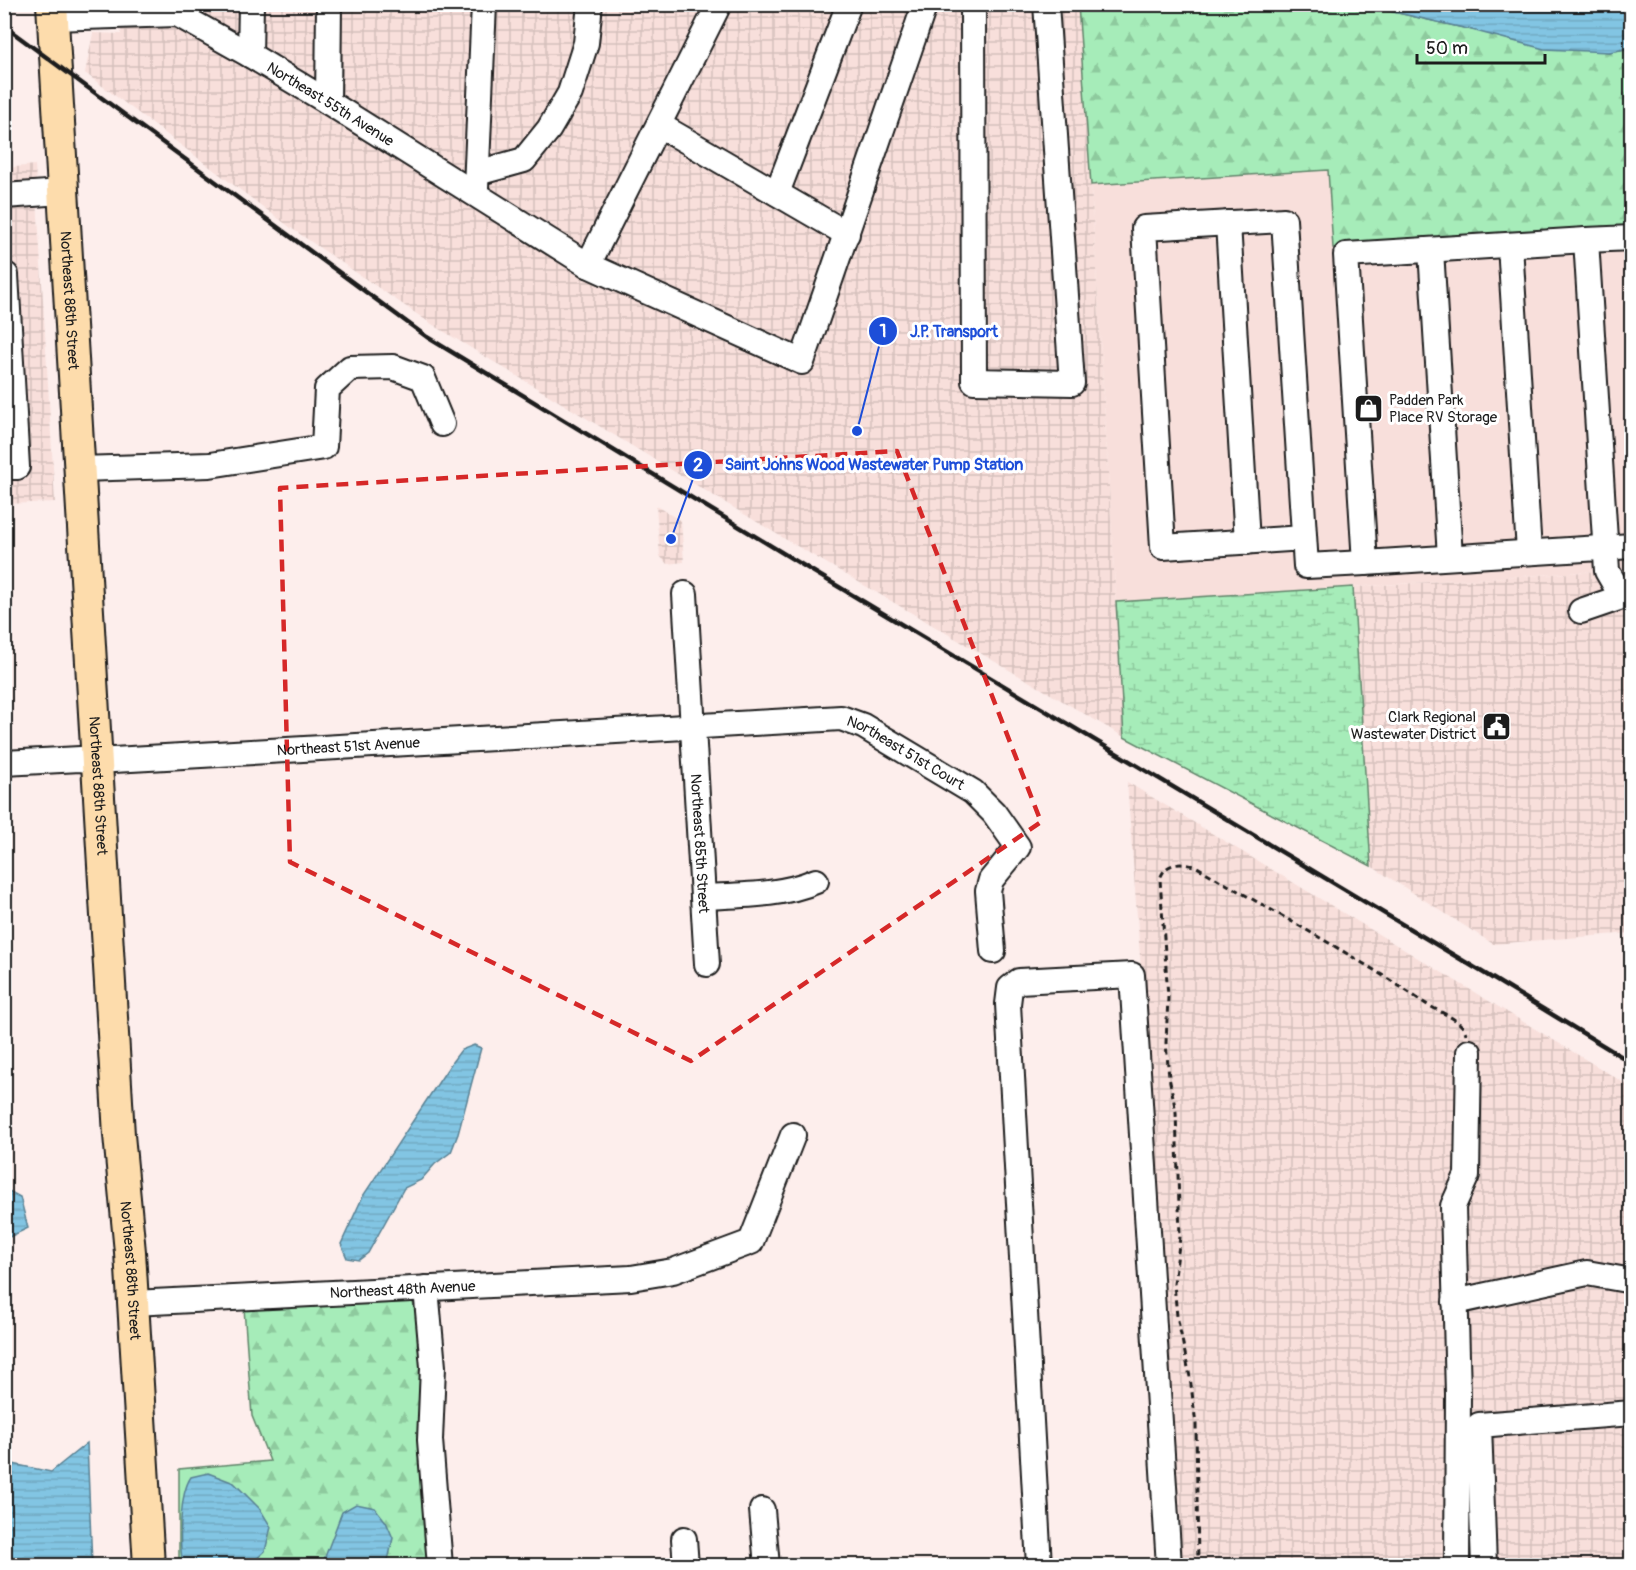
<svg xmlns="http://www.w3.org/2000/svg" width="1636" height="1570" font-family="Pangolin,sans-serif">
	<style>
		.built { fill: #f8dfdb }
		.industrial { fill: url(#industrial-grid) }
		.forest { fill: url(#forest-firs); stroke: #61846a; stroke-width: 1.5 }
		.wetland { fill: url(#wetland-marsh); stroke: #61846a; stroke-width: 1.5 }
		.water { fill: url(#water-rules); stroke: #598193; stroke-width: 1.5 }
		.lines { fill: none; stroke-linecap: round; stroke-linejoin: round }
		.minor-casing { stroke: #1c1c1c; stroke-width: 28 }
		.major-casing { stroke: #1c1c1c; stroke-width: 34 }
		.path { stroke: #1c1c1c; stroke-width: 3; stroke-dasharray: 6 4.5; stroke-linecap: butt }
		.minor { stroke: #fff; stroke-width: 24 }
		.major { stroke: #fddcac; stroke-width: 30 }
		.rail { stroke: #1c1c1c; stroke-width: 4.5 }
		.marked { fill: none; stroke: #d62828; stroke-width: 4.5; stroke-dasharray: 12 8; stroke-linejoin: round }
		.labels { text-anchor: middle; stroke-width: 6; stroke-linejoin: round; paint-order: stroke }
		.street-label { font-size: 15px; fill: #1c1c1c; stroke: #fff }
		.poi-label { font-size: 15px; fill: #1c1c1c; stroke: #fff; text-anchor: start }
		.leader { fill: none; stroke: #1d4ed8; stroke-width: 2 }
		.callout-dot { fill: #1d4ed8; stroke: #fff; stroke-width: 2 }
		.mark-label { font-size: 18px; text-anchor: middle; font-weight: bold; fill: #fff }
		.callout-label { font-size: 16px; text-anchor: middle; font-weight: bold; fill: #1d4ed8; stroke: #fff; stroke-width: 6; stroke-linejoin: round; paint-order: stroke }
	</style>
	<defs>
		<pattern id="industrial-grid" width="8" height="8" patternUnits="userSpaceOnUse" patternTransform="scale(1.5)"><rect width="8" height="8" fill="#f8dfdb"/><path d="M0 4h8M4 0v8" fill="none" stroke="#d4bfbb"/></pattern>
		<pattern id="forest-firs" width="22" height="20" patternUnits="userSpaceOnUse" patternTransform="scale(1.5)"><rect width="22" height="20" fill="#a6ecb9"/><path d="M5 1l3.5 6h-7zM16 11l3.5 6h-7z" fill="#8eca9e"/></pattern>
		<pattern id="wetland-marsh" width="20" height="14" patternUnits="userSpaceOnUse" patternTransform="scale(1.5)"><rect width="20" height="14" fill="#a6ecb9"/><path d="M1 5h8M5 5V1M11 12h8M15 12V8" fill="none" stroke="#8eca9e"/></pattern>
		<pattern id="water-rules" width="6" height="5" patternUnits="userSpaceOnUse" patternTransform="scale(1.5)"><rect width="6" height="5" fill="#82c5e3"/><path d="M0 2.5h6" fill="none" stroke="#70a9c2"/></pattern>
	</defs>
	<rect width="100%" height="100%" fill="#fdeeec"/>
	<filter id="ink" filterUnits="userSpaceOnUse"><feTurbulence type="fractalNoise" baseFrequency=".0167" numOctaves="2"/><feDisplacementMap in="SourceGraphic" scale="12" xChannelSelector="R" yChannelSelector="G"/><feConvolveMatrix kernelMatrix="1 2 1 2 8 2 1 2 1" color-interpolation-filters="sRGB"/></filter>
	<g filter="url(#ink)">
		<!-- built -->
		<path class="built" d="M1329 170 1333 248 1631 230V569L1116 602 1091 185Z"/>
		<!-- industrial -->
		<g class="industrial">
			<path d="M120 5H1078L1091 185 1124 737 785 539 430 323 291 228 85 73 93 33 121 34Z"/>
			<path d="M35 165 55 502 5 504V168Z"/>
			<path d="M656 506 681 521 684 562 667 564 660 556Z"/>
			<path d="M1631 569V933L1493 944 1371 866 1353 587Z"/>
			<path d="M1127 782 1631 1087V1565H1177L1140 956Z"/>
		</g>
		<!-- forest -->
		<g class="forest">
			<path d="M1078 5H1363L1468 29 1609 52 1631 48V230L1333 248 1328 170 1091 185Z"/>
			<path d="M411 1296 425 1344 435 1565H179V1469L270 1461 252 1416 244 1308Z"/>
		</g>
		<!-- wetland -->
		<path class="wetland" d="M1353 587 1371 866 1124 737 1116 602Z"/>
		<!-- water -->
		<g class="water">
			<path d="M1363 5H1631V48L1609 52 1544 49 1468 29Z"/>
			<path d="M474 1045 481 1048 458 1134 451 1152 435 1164 421 1180 404 1188 368 1253 359 1260 347 1258 341 1244 363 1196 452 1062 461 1050Z"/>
			<path d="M5 1189 20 1197 28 1228 5 1239Z"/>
			<path d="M87 1443 92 1565H5V1456L13 1464 51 1472Z"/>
			<path d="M208 1473 234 1483 260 1509 271 1527 265 1551 250 1565H183C179 1545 179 1494 191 1477Z"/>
			<path d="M356 1504 375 1508 386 1522 393 1538 387 1565H322L342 1512Z"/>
		</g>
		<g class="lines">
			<defs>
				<g id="minor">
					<path d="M973 4 974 381 1072 383 1046 4"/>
					<path id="s1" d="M52 18 177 14 250 55 328 102 588 265 802 362 925 4"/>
					<path d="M250 55 251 4"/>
					<path d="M328 102 329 4"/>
					<path d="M659 125 847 234"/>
					<path d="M477 173 524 160 549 129 570 93 586 43 590 4"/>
					<path d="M476 188 484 4"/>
					<path d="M777 193 849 4"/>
					<path d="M4 196 62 192"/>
					<path d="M1228 223 1247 542"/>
					<path d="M1586 240 1346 255 1365 563 1632 546"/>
					<path d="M1510 245 1529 552"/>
					<path d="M1431 250 1450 557"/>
					<path d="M588 265 719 4"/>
					<path d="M4 275H6L17 467H4"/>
					<path d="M79 469 210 465 324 447 327 389 350 368 393 367 423 378 442 424"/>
					<path d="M1304 538 1163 547 1144 228 1284 220 1306 566 1365 563"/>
					<path id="s2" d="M685 594 707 964"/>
					<path d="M1622 597 1607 571 1586 240 1632 238"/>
					<path d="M1581 611 1622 597H1632"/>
					<path id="s3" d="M4 763 80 759 96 761 841 718 863 726 973 792 994 813 1018 847 991 880 988 891 993 951"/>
					<path d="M703 897C742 895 780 896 816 881"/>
					<path d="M426 1288 433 1367 430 1440 440 1566"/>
					<path d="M1455 1302 1587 1273 1632 1281"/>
					<path id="s4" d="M133 1303 631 1278 673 1271 751 1242 793 1135"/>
					<path d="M762 1510 767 1566"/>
					<path d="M684 1539 686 1566"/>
					<path d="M1039 1566 1008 1004 1010 988 1019 981 1132 975 1169 1566"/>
					<path d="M1457 1566 1458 1394 1453 1206 1467 1175 1469 1052"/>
					<path d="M1484 1566 1479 1425 1632 1413"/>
				</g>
				<g id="major">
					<path id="s5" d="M52 4 119 1135 130 1252 149 1566"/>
				</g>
			</defs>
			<!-- minor casing -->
			<use href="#minor" class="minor-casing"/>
			<!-- major casing -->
			<use href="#major" class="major-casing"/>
			<!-- path -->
			<path class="path" d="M1198 1566 1196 1424 1190 1377 1177 1316 1174 1284 1180 1237 1176 1112 1169 1077 1166 1043 1168 997 1160 879C1165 862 1181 862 1197 867 1271 911 1352 953 1423 1002 1436 1011 1463 1019 1466 1034"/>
			<!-- minor -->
			<use href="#minor" class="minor"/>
			<!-- major -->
			<use href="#major" class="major"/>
			<!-- rail -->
			<path class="rail" d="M4 26 427 337 814 572 1487 975 1632 1063"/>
		</g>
	</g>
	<!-- marked area -->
	<path class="marked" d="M897 451 1041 822 691 1061 290 862 280 488Z"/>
	<!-- icons -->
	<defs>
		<symbol id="shop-square" viewBox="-11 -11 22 22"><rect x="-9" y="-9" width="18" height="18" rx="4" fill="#1c1c1c" stroke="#fff"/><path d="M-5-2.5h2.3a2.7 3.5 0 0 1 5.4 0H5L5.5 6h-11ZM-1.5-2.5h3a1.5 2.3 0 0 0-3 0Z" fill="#fff"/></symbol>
		<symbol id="civic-square" viewBox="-11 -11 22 22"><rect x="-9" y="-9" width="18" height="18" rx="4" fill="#1c1c1c" stroke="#fff"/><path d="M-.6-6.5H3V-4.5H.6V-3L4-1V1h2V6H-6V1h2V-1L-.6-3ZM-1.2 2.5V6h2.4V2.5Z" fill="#fff"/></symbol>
	</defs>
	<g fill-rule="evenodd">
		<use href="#shop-square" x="1352" y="392" width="33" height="33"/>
		<use href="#civic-square" x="1480" y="710" width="33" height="33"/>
	</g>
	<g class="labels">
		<!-- street labels -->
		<g class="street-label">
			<text dy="5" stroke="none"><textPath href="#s1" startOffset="303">Northeast 55th Avenue</textPath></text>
			<text dy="5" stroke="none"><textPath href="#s5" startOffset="297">Northeast 88th Street</textPath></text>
			<text dy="5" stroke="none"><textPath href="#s3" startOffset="345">Northeast 51st Avenue</textPath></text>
			<text dy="5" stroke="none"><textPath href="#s3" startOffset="912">Northeast 51st Court</textPath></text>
			<text dy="5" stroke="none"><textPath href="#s5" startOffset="783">Northeast 88th Street</textPath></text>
			<text dy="5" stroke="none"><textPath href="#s2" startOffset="250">Northeast 85th Street</textPath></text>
			<text dy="5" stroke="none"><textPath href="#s5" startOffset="1269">Northeast 88th Street</textPath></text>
			<text dy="5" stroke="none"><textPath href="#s4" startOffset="270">Northeast 48th Avenue</textPath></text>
		</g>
		<!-- poi labels -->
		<g class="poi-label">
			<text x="1389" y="405">Padden Park<tspan x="1389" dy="17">Place RV Storage</tspan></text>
			<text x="1476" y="722" text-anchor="end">Clark Regional<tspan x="1476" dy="17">Wastewater District</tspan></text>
		</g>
	</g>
	<!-- callouts -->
	<path class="leader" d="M857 431L883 331M671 539L698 465"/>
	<g class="callout-dot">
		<circle cx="857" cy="431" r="6"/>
		<circle cx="671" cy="539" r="6"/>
		<circle cx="883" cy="331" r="15"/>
		<circle cx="698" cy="465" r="15"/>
	</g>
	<g class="mark-label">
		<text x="883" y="337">1</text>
		<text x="698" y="471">2</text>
	</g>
	<g class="callout-label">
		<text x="954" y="337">J.P. Transport</text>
		<text x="874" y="470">Saint Johns Wood Wastewater Pump Station</text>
	</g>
	<!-- margin -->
	<rect width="1636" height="1570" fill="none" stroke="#fff" stroke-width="24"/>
	<rect x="12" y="12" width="1612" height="1546" fill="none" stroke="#1c1c1c" stroke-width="2" filter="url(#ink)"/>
	<!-- scale -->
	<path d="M1417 54v9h128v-9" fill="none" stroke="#1c1c1c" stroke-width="3"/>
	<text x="1426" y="54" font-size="18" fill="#1c1c1c" stroke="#ffffff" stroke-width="4.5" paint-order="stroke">50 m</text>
</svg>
